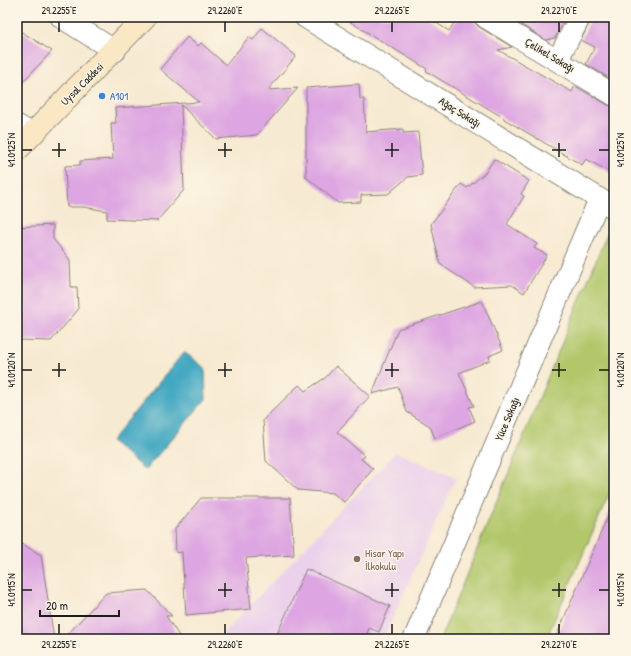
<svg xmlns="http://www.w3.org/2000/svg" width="631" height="656" font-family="'Patrick Hand',sans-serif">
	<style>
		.built { fill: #ebd1eb }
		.green { fill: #b1c76b; stroke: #667244 }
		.water { fill: #42a8c2; stroke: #2f626f }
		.building { fill: #dda5e2 }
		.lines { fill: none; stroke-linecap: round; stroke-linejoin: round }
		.street-casing { stroke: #8a8377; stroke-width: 23 }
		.secondary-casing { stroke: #8a8377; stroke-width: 24 }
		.street { stroke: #fff; stroke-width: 21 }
		.secondary { stroke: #fae7c3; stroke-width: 22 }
		.ticks { fill: none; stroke: #1c1c1c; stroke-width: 1.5 }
		.shop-dot { fill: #3f7fe0; stroke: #fcf5e5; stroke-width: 1.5 }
		.education-dot { fill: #8d6e63; stroke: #fcf5e5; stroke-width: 1.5 }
		.labels { text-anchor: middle; stroke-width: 3; stroke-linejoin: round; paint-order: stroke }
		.street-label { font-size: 11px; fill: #1c1c1c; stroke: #fcf5e5 }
		.shop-label { font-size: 11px; fill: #366cbe; stroke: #fcf5e5; text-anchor: start }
		.education-label { font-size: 11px; fill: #785e54; stroke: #fcf5e5; text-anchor: start }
		.neatline { fill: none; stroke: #1c1c1c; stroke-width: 1.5 }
		.ticks-label { font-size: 10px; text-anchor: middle; fill: #1c1c1c }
	</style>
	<rect width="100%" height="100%" fill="#fcf5e5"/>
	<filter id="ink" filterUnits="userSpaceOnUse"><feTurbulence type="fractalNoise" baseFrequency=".025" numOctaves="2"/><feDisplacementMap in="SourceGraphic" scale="8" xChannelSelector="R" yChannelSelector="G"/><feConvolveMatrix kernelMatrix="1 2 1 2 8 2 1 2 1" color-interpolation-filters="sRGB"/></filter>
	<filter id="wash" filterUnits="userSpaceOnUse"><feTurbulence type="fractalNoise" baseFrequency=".012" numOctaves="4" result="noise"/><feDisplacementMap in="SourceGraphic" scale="16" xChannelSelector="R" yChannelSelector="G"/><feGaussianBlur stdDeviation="0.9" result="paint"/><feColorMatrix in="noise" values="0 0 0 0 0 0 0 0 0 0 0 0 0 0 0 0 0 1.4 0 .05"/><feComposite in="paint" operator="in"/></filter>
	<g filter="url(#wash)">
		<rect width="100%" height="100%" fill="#f7ead2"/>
		<!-- built -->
		<path class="built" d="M396 452 456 478 383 639H218Z"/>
		<!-- green -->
		<path class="green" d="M613 219 614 483 546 639H440Z"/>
		<!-- water -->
		<path class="water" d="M184 352 205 368 206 399 145 470 111 441Z"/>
		<g id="blocks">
			<!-- building -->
			<g class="building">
				<path d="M342 17H427L449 31 458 17H473L475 23 479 27 512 47 498 50 572 92 575 86 608 105 614 107V174L586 159 582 165 504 119V118L426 71 427 69Z"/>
				<path d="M508 17H566L555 38 546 40Z"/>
				<path d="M592 17H614V81L586 64 595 47 581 40Z"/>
				<path d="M262 28 296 56 268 90 298 88 257 135 216 139 181 105 184 190 157 221 107 219V211L83 207H67L65 166 80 165V161L113 159 111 123H116L115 108 199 102 160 69 187 37 198 46 201 43 226 65 249 37 253 40Z"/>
				<path d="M17 29 52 51 17 88Z"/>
				<path d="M359 84 360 99H364L366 132 403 129V133L418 132 422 175 408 177 388 194 361 195V202L338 203 306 177V88Z"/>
				<path d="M494 159 529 181 521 194 524 196 507 224 537 244 534 248 547 255 524 293 512 285 474 287 440 264 431 224 461 184 467 188 485 173Z"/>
				<path d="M53 225V239L70 260 71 287H77L78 310 51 341 17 340V227Z"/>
				<path d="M482 301 503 350 489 356 490 360 459 373 474 406 469 407 475 421 435 438 430 426 407 412 398 387 372 394 398 329Z"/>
				<path d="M336 366 370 396 337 432 365 456 361 459 373 469 344 502 333 493 298 490 266 461 263 420 299 385 305 391 325 378Z"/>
				<path d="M201 498H290L294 555 246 558 251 609 186 615 182 552 176 553 175 529Z"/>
				<path d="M614 502V639H555L568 609Z"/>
				<path d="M17 541 41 555 54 639H17Z"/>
				<path d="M306 569 390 606 379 632 369 628 365 639H275Z"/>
				<path d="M147 590 172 616H166L181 639H63L106 593Z"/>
			</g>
		</g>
	</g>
	<g filter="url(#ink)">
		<use href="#blocks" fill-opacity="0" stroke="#8a8377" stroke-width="1"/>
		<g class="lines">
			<defs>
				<g id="street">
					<path d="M61 17 115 51"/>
					<path d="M305 17 614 208"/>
					<path d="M485 17 614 95"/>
					<path d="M558 59 580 17"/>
					<path d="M17 125 32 134"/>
					<path d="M414 639 599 200"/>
				</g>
				<path id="secondary" d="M17 150 145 17"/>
			</defs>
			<!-- street casing -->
			<use href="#street" class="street-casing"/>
			<!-- secondary casing -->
			<use href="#secondary" class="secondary-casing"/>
			<!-- street -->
			<use href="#street" class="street"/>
			<!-- secondary -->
			<use href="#secondary" class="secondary"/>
		</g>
	</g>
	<!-- ticks -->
	<path class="ticks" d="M59 22V32M225 22V32M392 22V32M559 22V32M59 143V157M225 143V157M392 143V157M559 143V157M22 150H32M52 150H66M218 150H232M385 150H399M552 150H566M599 150H609M59 363V377M225 363V377M392 363V377M559 363V377M22 370H32M52 370H66M218 370H232M385 370H399M552 370H566M599 370H609M225 583V597M392 583V597M559 583V597M22 590H32M218 590H232M385 590H399M552 590H566M599 590H609M59 624V634M225 624V634M392 624V634M559 624V634"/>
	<!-- markers -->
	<circle class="shop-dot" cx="102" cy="96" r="4"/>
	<circle class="education-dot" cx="357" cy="559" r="4"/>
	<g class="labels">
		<!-- street labels -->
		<g class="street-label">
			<text transform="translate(550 55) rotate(31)" y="4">Çelikel Sokağı</text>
			<text transform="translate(82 84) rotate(-45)" y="4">Uysal Caddesi</text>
			<text transform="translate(460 112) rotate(32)" y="4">Ağaç Sokağı</text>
			<text transform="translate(507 419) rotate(-67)" y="4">Yüce Sokağı</text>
		</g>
		<!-- shop labels -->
		<g class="shop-label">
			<text x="110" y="100">A101</text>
		</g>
		<!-- education labels -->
		<g class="education-label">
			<text x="365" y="557">Hisar Yapı<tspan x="365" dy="13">İlkokulu</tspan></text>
		</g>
	</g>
	<!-- margin -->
	<rect width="631" height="656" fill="none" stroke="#fcf5e5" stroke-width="44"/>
	<!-- scale -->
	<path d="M40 610v6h79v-6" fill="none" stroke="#1c1c1c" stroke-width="2"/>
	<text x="46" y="610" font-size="12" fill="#1c1c1c" stroke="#fcf5e5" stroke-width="3" paint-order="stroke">20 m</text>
	<rect x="22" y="22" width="587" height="612" class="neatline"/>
	<g class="ticks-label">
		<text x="59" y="14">29.2255°E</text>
		<text x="225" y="14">29.2260°E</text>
		<text x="392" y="14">29.2265°E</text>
		<text x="559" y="14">29.2270°E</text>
		<text transform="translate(11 150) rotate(-90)" y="4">41.0125°N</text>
		<text transform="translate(620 150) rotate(-90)" y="4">41.0125°N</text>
		<text transform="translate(11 370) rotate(-90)" y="4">41.0120°N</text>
		<text transform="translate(620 370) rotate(-90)" y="4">41.0120°N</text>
		<text transform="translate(11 590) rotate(-90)" y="4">41.0115°N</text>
		<text transform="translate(620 590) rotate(-90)" y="4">41.0115°N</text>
		<text x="59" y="648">29.2255°E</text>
		<text x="225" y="648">29.2260°E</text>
		<text x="392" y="648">29.2265°E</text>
		<text x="559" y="648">29.2270°E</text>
	</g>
</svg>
